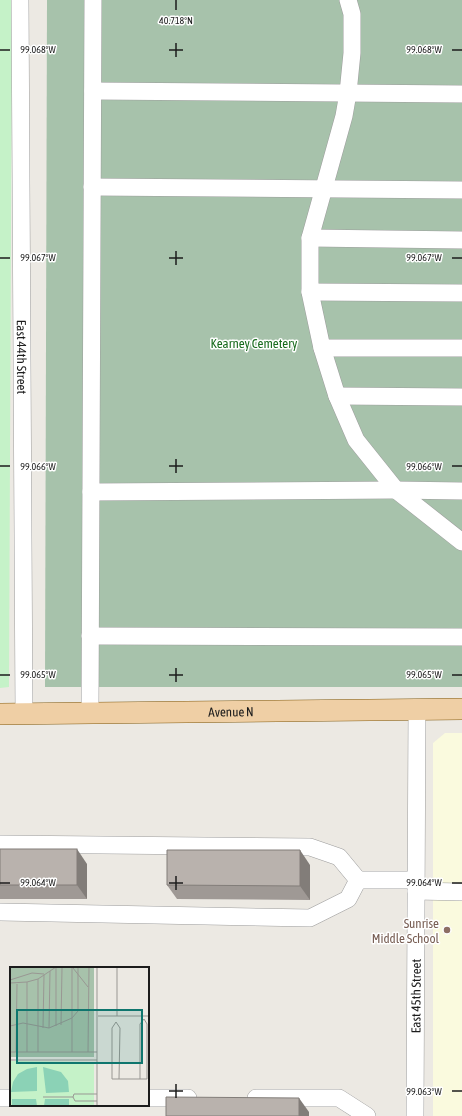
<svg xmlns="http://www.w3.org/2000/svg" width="462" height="1116" font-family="'Asap Condensed',sans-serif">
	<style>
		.education { fill: #fafade }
		.cemetery { fill: #a7c2ab }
		.park { fill: #c5f2c8 }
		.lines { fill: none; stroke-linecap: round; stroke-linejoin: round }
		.minor-casing { stroke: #9d9d9d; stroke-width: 18 }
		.major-casing { stroke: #825c12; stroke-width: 22 }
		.minor { stroke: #fff; stroke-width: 17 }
		.major { stroke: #efcfa5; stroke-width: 21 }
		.wall { fill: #9f9995 }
		.shaded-wall { fill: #827d79 }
		.building { fill: #b9b2ad; stroke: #827d79 }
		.ticks { fill: none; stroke: #1c1c1c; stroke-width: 1.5 }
		.education-dot { fill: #8d6e63; stroke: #fff; stroke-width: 1.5 }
		.labels { text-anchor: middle; stroke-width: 3; stroke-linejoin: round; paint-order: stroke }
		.park-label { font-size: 13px; fill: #196c1f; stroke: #fff }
		.street-label { font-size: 13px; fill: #1c1c1c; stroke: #fff }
		.education-label { font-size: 13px; fill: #785e54; stroke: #fff; text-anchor: end }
		.inset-road { fill: none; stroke: #999793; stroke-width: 1 }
		.view { fill: #0f766e; fill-opacity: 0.15; stroke: #0f766e; stroke-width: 2 }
		.inset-edge { fill: none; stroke: #1c1c1c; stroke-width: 2 }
		.ticks-label { font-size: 10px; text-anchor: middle; fill: #1c1c1c; stroke: #fff; stroke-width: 3; stroke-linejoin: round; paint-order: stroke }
	</style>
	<rect width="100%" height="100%" fill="#ece9e3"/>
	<!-- education -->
	<path class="education" d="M445 733H462V1116H433V743Z"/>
	<!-- cemetery -->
	<path class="cemetery" d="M47 0H462V687H45Z"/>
	<!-- park -->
	<path class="park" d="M0 0H12L9 687 0 688Z"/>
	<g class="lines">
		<defs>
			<g id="minor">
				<path id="s1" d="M20 0 24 715"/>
				<path d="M348 0 352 14V53L348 93 344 116 310 238V292L322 348 337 396 356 440 396 490 462 542"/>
				<path d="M93 91 462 94"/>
				<path d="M92 187 462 190"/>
				<path d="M310 238 462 240"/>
				<path d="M310 292 462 293"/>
				<path d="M322 348H462"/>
				<path d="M337 396 462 397"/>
				<path d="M91 492 396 490 462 491"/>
				<path d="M90 636 462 637"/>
				<path d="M90 714 93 0"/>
				<path d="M0 844 310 847 339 857 358 880 348 899 310 918 0 912"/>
				<path d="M358 880H416"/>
				<path d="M416 891 462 892"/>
				<path d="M0 1098H11"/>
				<path d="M148 1098H188"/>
				<path d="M256 1098H339L367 1116"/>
				<path id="s2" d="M415 1116 417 708"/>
			</g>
			<g id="major">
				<path id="s3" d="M0 714 462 709"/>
			</g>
		</defs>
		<!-- minor casing -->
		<use href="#minor" class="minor-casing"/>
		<!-- major casing -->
		<use href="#major" class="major-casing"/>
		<!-- minor -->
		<use href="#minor" class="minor"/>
		<!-- major -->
		<use href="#major" class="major"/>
	</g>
	<!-- wall -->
	<g class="wall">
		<path d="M0 849 87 864V899H0Z"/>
		<path d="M310 865V900L177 899 167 885Z"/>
	</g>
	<!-- shaded-wall -->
	<g class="shaded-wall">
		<path d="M77 849 87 864V899L77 885Z"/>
		<path d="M300 850 310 865V900L300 886Z"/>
		<path d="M299 1098 309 1112V1116H299Z"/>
	</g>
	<!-- building -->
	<g class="building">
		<rect x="0" y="849" width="77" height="36"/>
		<path d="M167 850H300V886L167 885Z"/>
		<path d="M166 1097 299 1098V1116H166Z"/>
	</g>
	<!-- ticks -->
	<path class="ticks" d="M176 0V10M176 43V57M0 50H10M169 50H183M452 50H462M176 251V265M0 258H10M169 258H183M452 258H462M176 459V473M0 466H10M169 466H183M452 466H462M176 668V682M0 675H10M169 675H183M452 675H462M176 876V890M0 883H10M169 883H183M452 883H462M176 1084V1098M169 1091H183M452 1091H462"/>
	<!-- markers -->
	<circle class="education-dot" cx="447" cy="930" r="4"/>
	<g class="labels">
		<!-- park labels -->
		<g class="park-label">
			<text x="254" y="348">Kearney Cemetery</text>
		</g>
		<!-- street labels -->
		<g class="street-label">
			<text dy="5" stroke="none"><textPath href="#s1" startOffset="357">East 44th Street</textPath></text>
			<text dy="5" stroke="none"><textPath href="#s3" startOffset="231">Avenue N</textPath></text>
			<text dy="5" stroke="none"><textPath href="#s2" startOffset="120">East 45th Street</textPath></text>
		</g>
		<!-- education labels -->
		<g class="education-label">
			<text x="439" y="928">Sunrise<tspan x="439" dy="15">Middle School</tspan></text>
		</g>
	</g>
	<!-- overview -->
	<g transform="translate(10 967)">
		<rect width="139" height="139" fill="#ece9e3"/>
		<path d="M0 0H84V90H0Z" fill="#a7c2ab"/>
		<path d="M0 94 84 95V139H0Z" fill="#c5f2c8"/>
		<path d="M27 100V124L1 125 3 115 8 107 17 102ZM33 100 51 105 58 114 59 125 36 126ZM2 132H26L27 139H2ZM35 132H59V139H34Z" fill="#8bd2b6"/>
		<path class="inset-road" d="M63 1 78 20M0 13 22 6 34 7M0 16 17 15 28 12 46 0H57M88 49H139M107 49V0M51 58 52 1M0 59 13 56 39 61 62 51 68 44V0M46 59V0M33 61 34 8M39 61 40 4M0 85H87M6 85 7 17M17 85V15M28 85V12M62 85V0M78 85 79 0M0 93H87M109 112 110 61 106 55 102 61V112H137V57L134 52 130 57V112M87 127H64L63 130 65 134H87M33 130H63M87 139V0"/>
		<path class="view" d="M7 43H132V96H7Z"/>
		<rect width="139" height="139" class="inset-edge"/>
	</g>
	<g class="ticks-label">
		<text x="176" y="24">40.718°N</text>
		<text x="424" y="53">99.068°W</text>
		<text x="38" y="53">99.068°W</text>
		<text x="38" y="261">99.067°W</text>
		<text x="424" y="261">99.067°W</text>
		<text x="424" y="470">99.066°W</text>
		<text x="38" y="470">99.066°W</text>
		<text x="38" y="678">99.065°W</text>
		<text x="424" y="678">99.065°W</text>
		<text x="424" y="886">99.064°W</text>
		<text x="38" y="886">99.064°W</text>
		<text x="424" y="1095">99.063°W</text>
	</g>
</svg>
